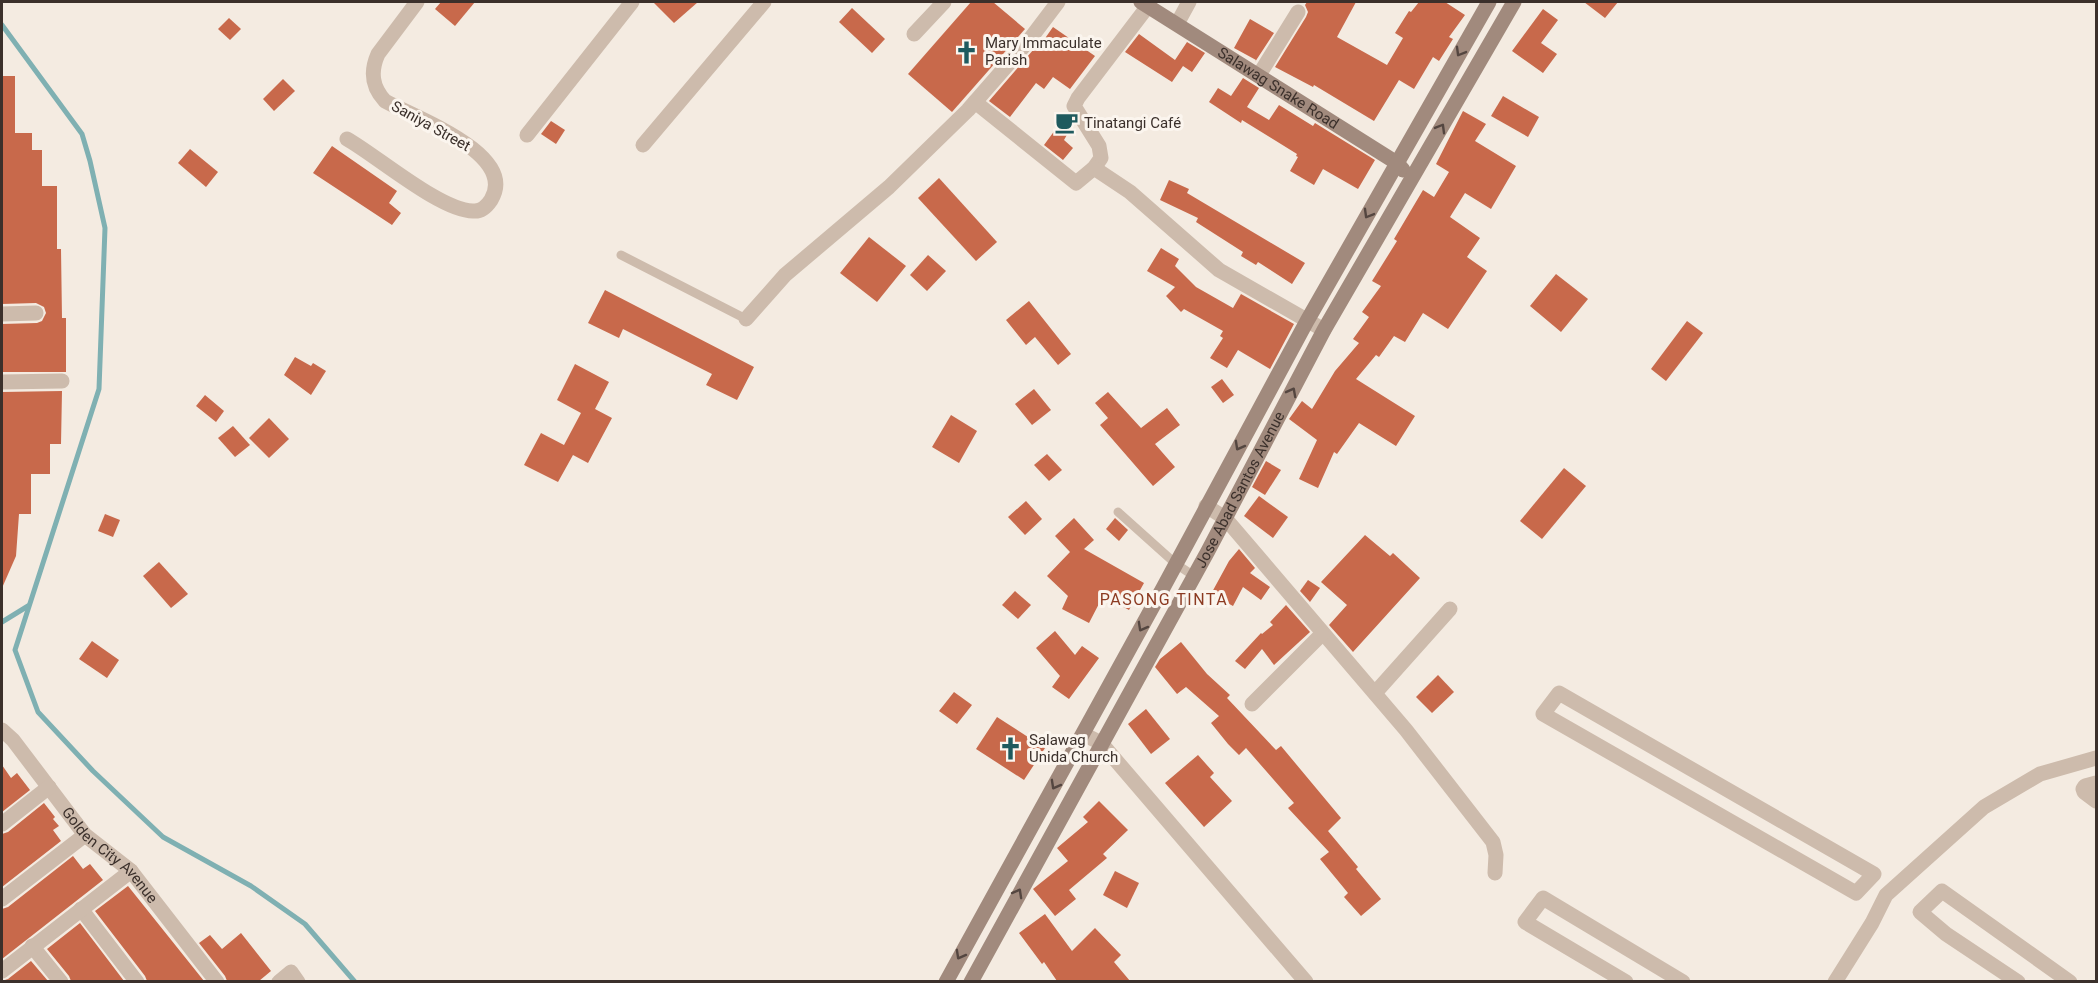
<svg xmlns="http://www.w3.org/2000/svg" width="2098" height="983" font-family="Roboto,sans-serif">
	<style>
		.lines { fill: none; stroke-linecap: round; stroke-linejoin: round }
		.stream { stroke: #7fb0b2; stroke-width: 5 }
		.building { fill: #c8694b }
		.service { stroke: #cdbbac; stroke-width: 9 }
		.minor { stroke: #cdbbac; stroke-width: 15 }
		.secondary { stroke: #a18a7d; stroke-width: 15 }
		.oneway { stroke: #544640 }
		.labels { text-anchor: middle; stroke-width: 6; stroke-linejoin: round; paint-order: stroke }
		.poi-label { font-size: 15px; fill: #3b302b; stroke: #fbf5ee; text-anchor: start }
		.street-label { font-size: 15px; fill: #3b302b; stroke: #fbf5ee }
		.neighbourhood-label { font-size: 16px; letter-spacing: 1.5px; fill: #8c3b22; stroke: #fbf5ee }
	</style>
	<rect width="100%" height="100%" fill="#f4ebe1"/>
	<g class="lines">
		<!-- stream -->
		<g class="stream">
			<path d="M2 25 82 134 90 161 105 228 99 389 15 650 38 712 93 771 163 837 251 886 305 924 355 982"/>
			<path d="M2 622 28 606"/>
		</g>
	</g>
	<!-- building -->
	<g class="building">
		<path d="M441 2H475L455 26 435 9Z"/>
		<path d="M653 2H698L674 23Z"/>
		<path d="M971 2H993L1025 29 952 112 908 74Z"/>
		<path d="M1307 2H1356L1337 37 1387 65 1403 38 1395 33 1409 11 1411 12 1419 2H1445L1465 15 1449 37 1453 39 1439 61 1433 57 1414 89 1399 80 1374 121 1314 85 1313 87 1275 67 1306 17 1308 12 1305 5Z"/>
		<path d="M1584 2H1618L1605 18Z"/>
		<path d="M852 8 885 39 872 53 839 22Z"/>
		<path d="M1543 9 1558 20 1541 43 1557 54 1543 73 1512 51Z"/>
		<path d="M229 18 241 29 230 40 218 29Z"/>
		<path d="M1250 19 1274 33 1255 62 1256 60 1234 48Z"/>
		<path d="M1053 27 1095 56 1070 89 1053 77 1044 89 1036 83 1010 117 989 101 1040 42 1041 44Z"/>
		<path d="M1139 34 1175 60 1187 42 1205 53 1192 72 1183 66 1172 82 1125 52Z"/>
		<path d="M2 76H15V133H32V150H42V186H57V249H61L62 318H66V372H2V324L37 323 42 321 46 313 44 307 36 303 2 304Z"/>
		<path d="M1243 78 1259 88 1247 107 1269 120 1279 105 1313 126 1315 123 1375 160 1358 189 1323 169 1314 185 1290 171 1298 157 1296 156 1297 154 1242 120 1241 123 1209 102 1218 88 1231 96Z"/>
		<path d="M283 79 295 91 274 111 263 99Z"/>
		<path d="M1503 96 1539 117 1528 137 1491 116Z"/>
		<path d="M1463 111 1486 124 1475 141 1516 166 1491 209 1465 193 1450 217 1480 238 1467 257 1487 271 1448 329 1423 313 1405 342 1394 336 1379 357 1376 355 1356 379 1415 416 1396 446 1359 423 1337 454 1334 452 1318 488 1299 479 1317 440 1289 419 1302 401 1312 409 1335 371 1359 343 1353 339 1369 317 1362 312 1381 286 1372 281 1397 241 1394 239 1423 190 1434 197 1449 172 1436 164Z"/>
		<path d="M551 121 565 130 556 144 541 134Z"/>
		<path d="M1058 126 1068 133 1064 140 1073 148 1063 160 1044 145Z"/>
		<path d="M332 146 397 191 389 203 401 213 392 225 313 173Z"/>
		<path d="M190 149 218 172 206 187 178 163Z"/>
		<path d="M939 178 997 242 976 261 918 198Z"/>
		<path d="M1169 180 1189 189 1187 193 1305 263 1292 284 1258 262 1256 265 1241 256 1243 252 1196 222 1198 218 1160 200Z"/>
		<path d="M869 237 906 266 877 302 840 273Z"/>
		<path d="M1161 248 1179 259 1175 266 1196 287 1233 308 1241 294 1294 324 1270 369 1238 350 1227 368 1210 358 1223 338 1220 336 1223 331 1184 309 1181 312 1166 296 1175 287 1147 271Z"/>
		<path d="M928 255 946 271 927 291 910 275Z"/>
		<path d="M1556 274 1588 299 1561 332 1530 306Z"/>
		<path d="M605 290 754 367 737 400 706 385 712 374 623 329 619 338 588 323Z"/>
		<path d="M1029 301 1071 354 1058 365 1035 337 1026 345 1006 320Z"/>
		<path d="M1687 321 1703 333 1666 381 1651 369Z"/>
		<path d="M295 357 311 366 313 363 326 371 311 395 284 375Z"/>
		<path d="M575 364 609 382 595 409 612 418 588 463 573 455 558 482 524 465 541 433 564 445 581 413 557 400Z"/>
		<path d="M1222 379 1234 395 1223 403 1211 387Z"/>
		<path d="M1034 389 1051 410 1032 425 1015 404Z"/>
		<path d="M62 391 61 444H50V474H31V514H19L16 556 2 588V392Z"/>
		<path d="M1108 392 1141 428 1167 408 1180 425 1155 444 1175 467 1153 486 1100 425 1108 418 1095 403Z"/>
		<path d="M205 395 224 411 216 422 196 406Z"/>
		<path d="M951 415 977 431 959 463 932 447Z"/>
		<path d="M269 418 289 439 269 458 249 438Z"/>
		<path d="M233 426 250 445 235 457 218 438Z"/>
		<path d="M1047 454 1062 470 1049 481 1034 465Z"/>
		<path d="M1266 461 1281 470 1265 495 1252 487Z"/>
		<path d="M1564 468 1586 486 1542 539 1520 521Z"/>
		<path d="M1259 496 1288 517 1273 538 1244 516Z"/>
		<path d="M1026 501 1042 519 1025 535 1008 517Z"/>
		<path d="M105 514 120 520 113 537 98 531Z"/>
		<path d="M1074 518 1094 540 1084 549 1144 583 1129 610 1103 596 1089 623 1062 609 1068 596 1047 576 1070 552 1055 536Z"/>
		<path d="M1115 518 1128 530 1119 541 1106 529Z"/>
		<path d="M1365 535 1390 556 1393 553 1420 578 1353 652 1329 625 1347 605 1321 582Z"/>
		<path d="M1239 549 1255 568 1250 573 1270 587 1261 600 1243 587 1233 606 1211 594 1229 561Z"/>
		<path d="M159 562 188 594 171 608 143 576Z"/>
		<path d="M1308 580 1320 588 1310 602 1300 591Z"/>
		<path d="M1015 591 1031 605 1018 619 1002 605Z"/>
		<path d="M1286 605 1310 632 1274 665 1262 649 1245 669 1235 661 1261 633 1262 634 1273 625 1270 622Z"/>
		<path d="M1055 631 1075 655 1082 646 1099 658 1069 699 1052 687 1060 676 1036 648Z"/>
		<path d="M92 641 119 660 107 678 79 659Z"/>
		<path d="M1181 642 1207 674 1230 695 1227 698 1276 750 1281 746 1341 818 1328 831 1358 867 1356 869 1381 899 1361 916 1344 897 1348 893 1320 859 1329 852 1288 808 1294 803 1246 748 1239 755 1228 744 1211 723 1219 716 1186 687 1177 694 1155 667 1160 659Z"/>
		<path d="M1438 675 1454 692 1432 713 1416 697Z"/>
		<path d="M954 692 972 705 957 724 939 711Z"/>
		<path d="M1146 709 1170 739 1151 754 1128 724Z"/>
		<path d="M997 717 1045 748 1024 780 976 749Z"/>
		<path d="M1198 755 1214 773 1210 777 1232 801 1204 827 1165 783Z"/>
		<path d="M2 765 11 778 17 773 30 790 2 812Z"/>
		<path d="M1099 801 1128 830 1103 854 1107 858 1069 890 1076 899 1055 916 1033 889 1068 861 1057 848 1088 822 1083 817Z"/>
		<path d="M44 803 55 817 53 819 59 826 53 830 61 841 2 887V834L8 832Z"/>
		<path d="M73 856 83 869 90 864 103 880 2 959V909L8 907Z"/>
		<path d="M1115 871 1139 883 1127 908 1103 895Z"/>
		<path d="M128 886 204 981H147L145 976 95 911Z"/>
		<path d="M1045 914 1072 951 1095 928 1121 955 1114 962 1130 981H1057L1044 962 1042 964 1019 933Z"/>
		<path d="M80 923 124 981H71L69 976 47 949Z"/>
		<path d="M241 933 271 971 259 981H227L225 976 199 943 210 935 222 949Z"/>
		<path d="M31 961 48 981H2L8 979Z"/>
	</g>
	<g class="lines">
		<!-- service -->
		<g class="service">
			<path d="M621 255 746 319"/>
			<path d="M1118 512 1176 564 1194 576"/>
		</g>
		<!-- minor -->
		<g class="minor">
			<path d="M1177 24 1189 2"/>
			<path d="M914 34 944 2"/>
			<path d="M1259 75 1298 12"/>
			<path d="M975 102 1076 183 1094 168 1101 158 1099 146 1074 106 1078 98 1148 6"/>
			<path d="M527 135 632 2"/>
			<path d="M347 139C377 156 441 211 473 211 481 212 487 206 491 200 519 154 413 117 385 101 372 87 370 72 378 54L417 2"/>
			<path d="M643 145 764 2"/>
			<path d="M1094 168 1130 192 1219 270 1324 330"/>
			<path d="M2 314 36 313"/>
			<path d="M746 319 785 275 889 187 968 110 1030 39 1058 2"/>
			<path d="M2 382 62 381"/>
			<path d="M1206 506 1225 518 1406 730 1493 842 1496 855 1495 873"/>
			<path d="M1375 693 1450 609"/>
			<path d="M1559 693 1874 874 1856 893 1543 714Z"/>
			<path d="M1252 704 1322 634"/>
			<path id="s1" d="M2 730 13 740 85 835 131 871 217 982"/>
			<path d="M1083 734 1101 743 1306 982"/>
			<path d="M2096 783 2085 786 2083 789 2084 792 2096 801"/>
			<path d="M2 824 49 787"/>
			<path d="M2 899 85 835"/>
			<path d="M81 909 137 982"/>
			<path d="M32 946 61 982"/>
			<path d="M2 971 131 871"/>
			<path d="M279 982 291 972 298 982"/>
			<path d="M1626 982 1525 922 1543 898 1683 982"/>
			<path d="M1835 982 1872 923 1886 895 1984 807 2040 774 2096 758"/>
			<path d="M2018 982 1946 934 1920 912 1942 891 2070 982"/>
		</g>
		<!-- secondary -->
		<g class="secondary">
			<path id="s2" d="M1141 2 1397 163 1403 170"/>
			<path d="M946 982 1163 588 1307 321 1489 2"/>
			<path id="s3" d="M971 982 1208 551 1324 330 1514 2"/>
		</g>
	</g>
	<!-- one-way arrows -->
	<defs><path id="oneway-chevron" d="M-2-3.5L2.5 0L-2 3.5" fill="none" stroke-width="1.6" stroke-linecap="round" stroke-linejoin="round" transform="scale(1.5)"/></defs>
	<g class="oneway">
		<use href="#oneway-chevron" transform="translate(1460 52) rotate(120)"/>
		<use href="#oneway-chevron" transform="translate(1441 128) rotate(-60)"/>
		<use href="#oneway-chevron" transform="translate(1368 214) rotate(120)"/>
		<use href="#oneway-chevron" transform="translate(1292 392) rotate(-62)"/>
		<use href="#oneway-chevron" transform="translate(1239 446) rotate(119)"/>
		<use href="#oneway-chevron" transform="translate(1142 627) rotate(119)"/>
		<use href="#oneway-chevron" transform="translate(1055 785) rotate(119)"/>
		<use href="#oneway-chevron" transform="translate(1018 893) rotate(-61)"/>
		<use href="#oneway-chevron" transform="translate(960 955) rotate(119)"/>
	</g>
	<!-- icons -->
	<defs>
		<symbol id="church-bare" viewBox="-9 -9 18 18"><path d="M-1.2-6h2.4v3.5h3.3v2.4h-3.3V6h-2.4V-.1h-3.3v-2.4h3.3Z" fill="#1f5a5e" stroke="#fbf5ee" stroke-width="2.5" paint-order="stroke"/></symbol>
		<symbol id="cafe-bare" viewBox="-9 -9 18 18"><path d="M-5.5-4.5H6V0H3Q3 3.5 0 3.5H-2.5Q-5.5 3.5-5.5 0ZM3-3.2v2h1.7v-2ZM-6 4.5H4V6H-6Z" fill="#1f5a5e" stroke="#fbf5ee" stroke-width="2.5" paint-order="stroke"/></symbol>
	</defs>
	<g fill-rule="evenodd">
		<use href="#church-bare" x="950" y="36" width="33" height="33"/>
		<use href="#cafe-bare" x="1050" y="106" width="33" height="33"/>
		<use href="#church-bare" x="994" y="732" width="33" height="33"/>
	</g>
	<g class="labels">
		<!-- poi labels -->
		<g class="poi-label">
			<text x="985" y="48">Mary Immaculate<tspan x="985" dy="17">Parish</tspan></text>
			<text x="1084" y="128">Tinatangi Café</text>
			<text x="1029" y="745">Salawag<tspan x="1029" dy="17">Unida Church</tspan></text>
		</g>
		<!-- street labels -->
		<g class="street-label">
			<text dy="5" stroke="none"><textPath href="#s2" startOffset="162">Salawag Snake Road</textPath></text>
			<text transform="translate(431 126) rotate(29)" y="5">Saniya Street</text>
			<text dy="5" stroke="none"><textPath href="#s3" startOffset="561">Jose Abad Santos Avenue</textPath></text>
			<text dy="5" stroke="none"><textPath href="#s1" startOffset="166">Golden City Avenue</textPath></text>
		</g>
		<!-- neighbourhood labels -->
		<g class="neighbourhood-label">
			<text x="1164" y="605">PASONG TINTA</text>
		</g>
	</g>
	<!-- border -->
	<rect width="2098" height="983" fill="none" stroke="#3b302b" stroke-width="6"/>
</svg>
